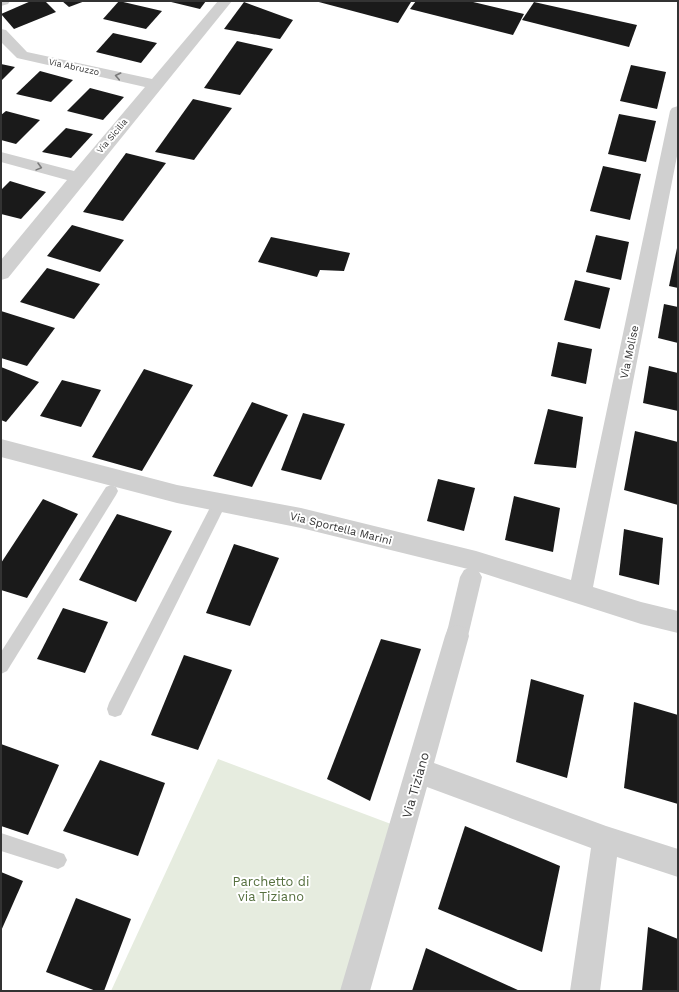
<svg xmlns="http://www.w3.org/2000/svg" width="679" height="992" font-family="'Work Sans',sans-serif">
	<style>
		.green { fill: #e6ecdf }
		.building { fill: #1a1a1a }
		.lines { fill: none; stroke-linecap: round; stroke-linejoin: round }
		.service { fill: #d0d0d0; fill-rule: evenodd }
		.pedestrian { fill: #d0d0d0; fill-rule: evenodd }
		.minor { fill: #d0d0d0; fill-rule: evenodd }
		.oneway { stroke: #7a7a7a }
		.labels { text-anchor: middle; stroke-width: 4; stroke-linejoin: round; paint-order: stroke }
		.far-street-label { font-size: 9px; fill: #333; stroke: #fff }
		.street-label { font-size: 11px; fill: #333; stroke: #fff }
		.near-street-label { font-size: 13px; fill: #333; stroke: #fff }
		.near-park-label { font-size: 13px; fill: #56703f; stroke: #fff }
	</style>
	<rect width="100%" height="100%" fill="#fff"/>
	<!-- green -->
	<path class="green" d="M218 759 399 827 346 991H111Z"/>
	<!-- building -->
	<g class="building">
		<path d="M31 1H45L56 12 14 29 1 14Z"/>
		<path d="M62 1H85L69 7Z"/>
		<path d="M119 1 162 11 146 29 103 19Z"/>
		<path d="M167 1H206L200 9Z"/>
		<path d="M315 1H406L411 2 398 23Z"/>
		<path d="M416 1H469L524 14 513 35 410 9Z"/>
		<path d="M244 2 293 20 280 39 224 29Z"/>
		<path d="M534 2 637 25 629 47 522 20Z"/>
		<path d="M113 33 157 43 141 63 96 52Z"/>
		<path d="M237 41 273 49 240 95 204 88Z"/>
		<path d="M1 64 15 67 1 81Z"/>
		<path d="M631 65 666 72 657 109 620 101Z"/>
		<path d="M40 71 73 80 51 102 16 94Z"/>
		<path d="M90 88 124 97 103 120 67 111Z"/>
		<path d="M193 99 232 108 194 160 155 152Z"/>
		<path d="M6 111 40 120 16 144 1 140V115Z"/>
		<path d="M619 114 656 121 646 162 608 154Z"/>
		<path d="M66 128 93 134 71 158 42 152Z"/>
		<path d="M126 153 166 163 123 221 83 212Z"/>
		<path d="M603 166 641 174 630 220 590 211Z"/>
		<path d="M10 181 46 192 21 219 1 214V190Z"/>
		<path d="M72 225 124 240 100 272 47 256Z"/>
		<path d="M596 235 629 242 621 280 586 272Z"/>
		<path d="M271 237 350 253 344 271 320 270 317 277 258 262Z"/>
		<path d="M677 248H678V288L669 286Z"/>
		<path d="M47 268 100 284 74 319 20 302Z"/>
		<path d="M575 280 610 288 600 329 564 320Z"/>
		<path d="M664 304 678 307V343L658 338Z"/>
		<path d="M1 311 55 328 27 366 1 358Z"/>
		<path d="M558 342 592 349 586 384 551 376Z"/>
		<path d="M649 366 678 373V411L643 403Z"/>
		<path d="M1 367 39 382 6 422 1 420Z"/>
		<path d="M144 369 193 385 142 471 92 457Z"/>
		<path d="M62 380 101 390 81 427 40 416Z"/>
		<path d="M252 402 288 415 252 487 213 476Z"/>
		<path d="M548 409 583 417 576 468 534 464Z"/>
		<path d="M303 413 345 424 321 480 281 470Z"/>
		<path d="M635 431 678 442V505L624 490Z"/>
		<path d="M438 479 475 488 464 531 427 521Z"/>
		<path d="M514 496 560 508 553 552 505 540Z"/>
		<path d="M43 499 78 514 27 598 1 590V563Z"/>
		<path d="M117 514 172 531 136 602 79 580Z"/>
		<path d="M624 529 663 538 659 585 619 575Z"/>
		<path d="M234 544 279 558 250 626 206 613Z"/>
		<path d="M63 608 108 622 85 673 37 659Z"/>
		<path d="M381 639 421 649 370 801 327 779Z"/>
		<path d="M184 655 232 670 198 750 151 735Z"/>
		<path d="M531 679 584 695 567 778 516 762Z"/>
		<path d="M634 702 678 715V804L624 788Z"/>
		<path d="M1 744 59 765 28 835 1 826Z"/>
		<path d="M100 760 165 783 138 856 63 831Z"/>
		<path d="M465 826 560 866 542 952 438 909Z"/>
		<path d="M1 872 23 881 1 931Z"/>
		<path d="M76 898 131 919 104 991H96L46 972Z"/>
		<path d="M648 927 678 939V991H642Z"/>
		<path d="M426 948 520 991H412Z"/>
	</g>
	<g class="lines">
		<!-- service -->
		<g class="service">
			<path d="M111 485 116 487 118 491 116 495 7 671 1 674V652L106 487Z"/>
			<path d="M220 496 225 498 227 502 121 715 115 717 109 715 107 709 109 703 215 498Z"/>
			<path d="M1 833 64 854 67 860 64 866 58 869 1 851Z"/>
		</g>
		<!-- pedestrian -->
		<path class="pedestrian" d="M471 567 478 570 482 577 468 636 465 643 457 646 449 643 446 636 460 577 464 570Z"/>
		<!-- minor -->
		<g class="minor">
			<path d="M1 1H10L8 4 1 6Z"/>
			<path d="M218 1H232L8 278 1 280V260L67 180 1 162V152L74 171 145 87 17 58 1 42V29L6 30 27 52 152 79Z"/>
			<path d="M678 106V151L593 587 641 602 678 611V633L641 624 476 571 301 528 177 503 1 457V439L177 485 301 508 476 551 571 580 670 111 672 108Z"/>
			<path d="M457 625 466 628 469 636 434 763 606 826 678 849V877L617 857 600 991H570L591 848 427 787 370 991H340L445 636 448 628Z"/>
		</g>
	</g>
	<!-- one-way arrows -->
	<defs><path id="oneway-chevron" d="M-2-3.5L2.5 0L-2 3.5" fill="none" stroke-width="1.6" stroke-linecap="round" stroke-linejoin="round"/></defs>
	<g class="oneway">
		<use href="#oneway-chevron" transform="translate(118 76) rotate(-168)"/>
		<use href="#oneway-chevron" transform="translate(39 167) rotate(15)"/>
	</g>
	<g class="labels">
		<!-- far-street labels -->
		<g class="far-street-label">
			<text transform="translate(74 67) rotate(12)" y="3">Via Abruzzo</text>
			<text transform="translate(112 136) rotate(-50)" y="3">Via Sicilia</text>
		</g>
		<!-- street labels -->
		<g class="street-label">
			<text transform="translate(629 352) rotate(-78)" y="4">Via Molise</text>
			<text transform="translate(341 528) rotate(14)" y="4">Via Sportella Marini</text>
		</g>
		<!-- near-street labels -->
		<g class="near-street-label">
			<text transform="translate(415 785) rotate(-74)" y="5">Via Tiziano</text>
		</g>
		<!-- near-park labels -->
		<g class="near-park-label">
			<text x="271" y="886">Parchetto di<tspan x="271" dy="15">via Tiziano</tspan></text>
		</g>
	</g>
	<!-- border -->
	<rect width="679" height="992" fill="none" stroke="#333333" stroke-width="4"/>
</svg>
